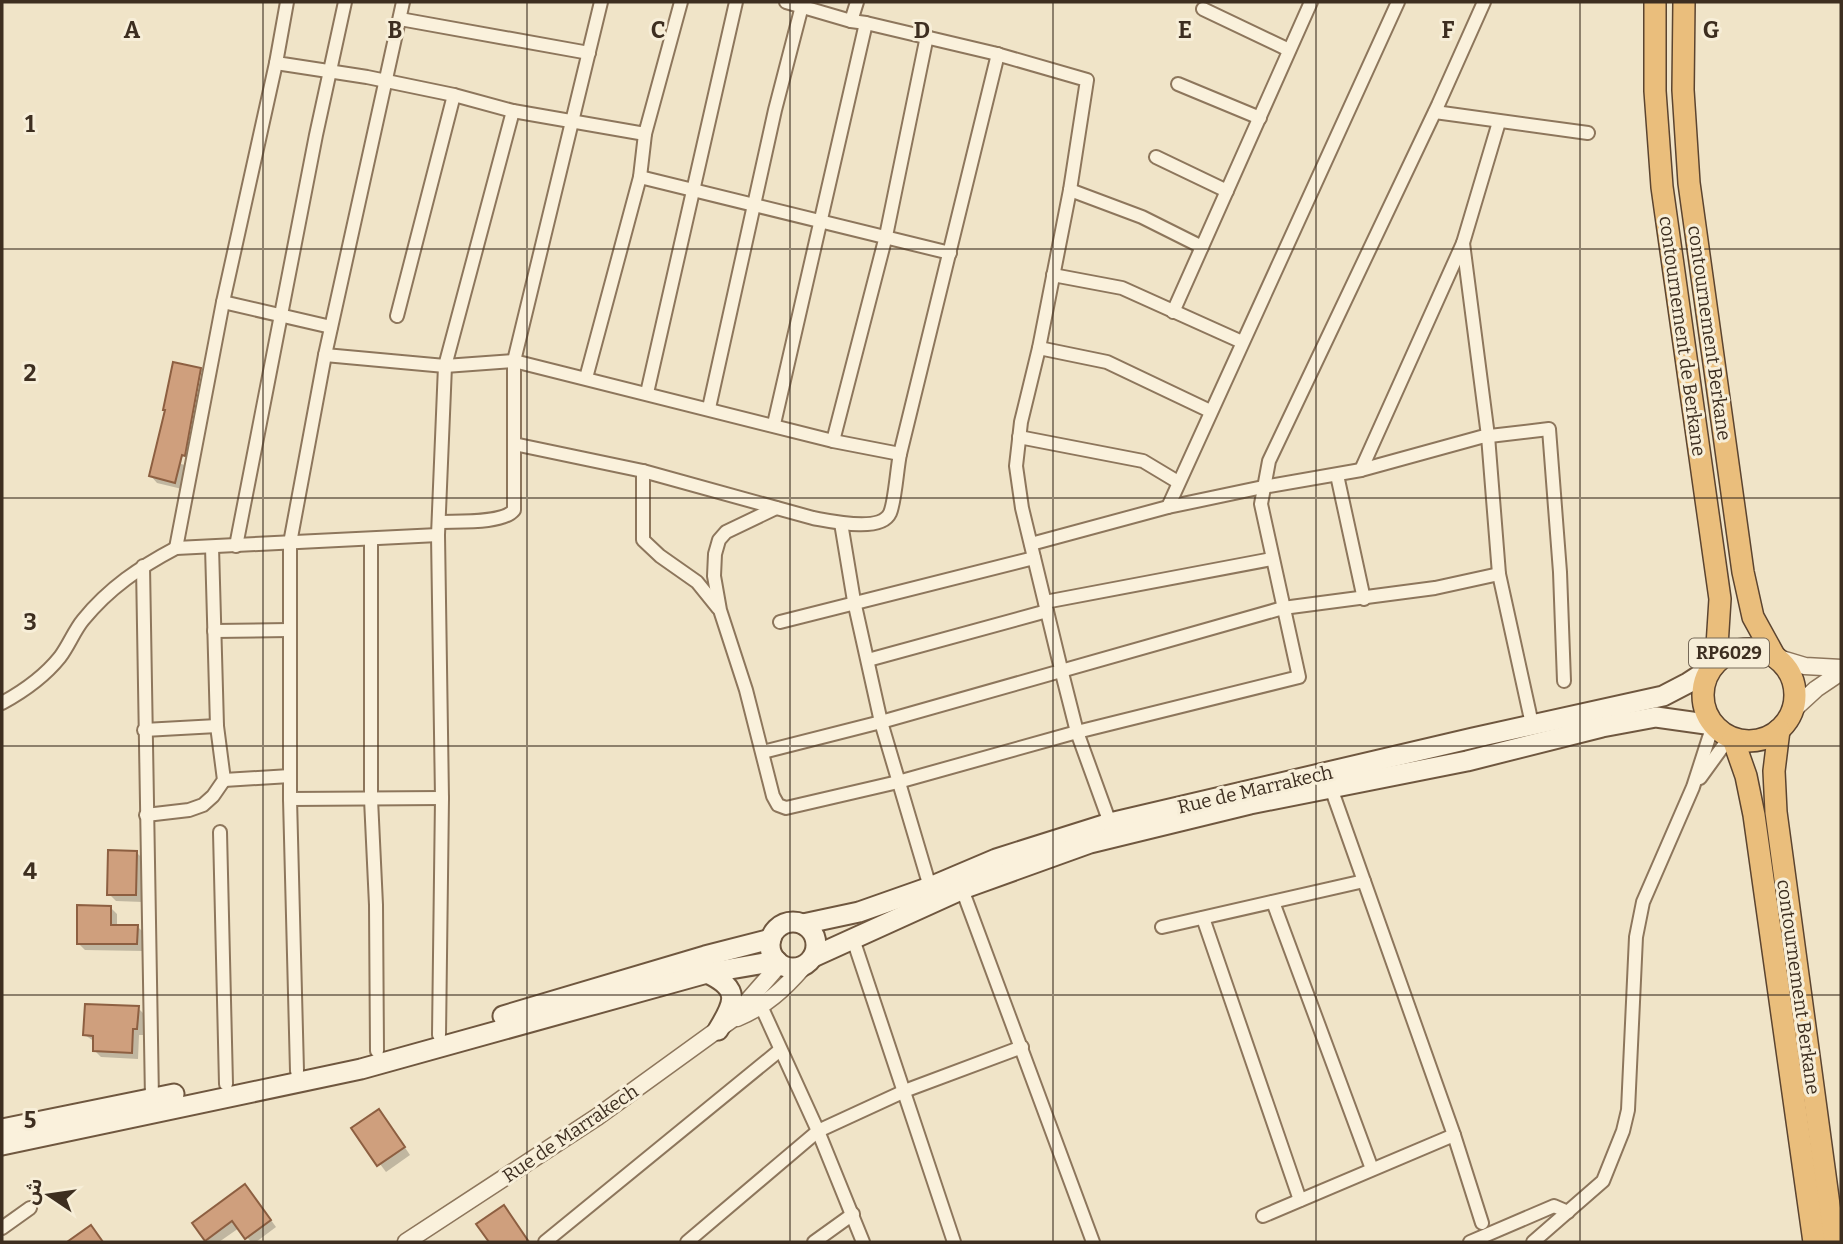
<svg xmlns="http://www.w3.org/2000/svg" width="1843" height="1244" font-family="Bitter,'Noto Sans Arabic',serif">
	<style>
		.shadow { fill: #0003; fill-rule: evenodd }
		.building { fill: #cf9f7d; stroke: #8d5f41; stroke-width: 2 }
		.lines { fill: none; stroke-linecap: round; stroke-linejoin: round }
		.minor-casing { stroke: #8d765c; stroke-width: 16 }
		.tertiary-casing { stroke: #8d765c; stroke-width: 19 }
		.secondary-casing { stroke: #6f573f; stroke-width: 23 }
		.trunk-casing { stroke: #5b4430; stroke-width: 24 }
		.minor { stroke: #faf1dc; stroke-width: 12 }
		.tertiary { stroke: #faf1dc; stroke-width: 16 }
		.secondary { stroke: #faf1dc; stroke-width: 19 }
		.trunk { stroke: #eabe7c; stroke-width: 21 }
		.grid { fill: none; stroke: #3d2e20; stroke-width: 2; stroke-opacity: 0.55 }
		.labels { text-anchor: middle; stroke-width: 6; stroke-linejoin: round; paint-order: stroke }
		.shield { fill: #f7eed8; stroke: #756857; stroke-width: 2 }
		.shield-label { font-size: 18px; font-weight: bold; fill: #3d2e20 }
		.street-label { font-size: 19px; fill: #3d2e20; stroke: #f7eed8 }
		.grid-label { font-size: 23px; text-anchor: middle; font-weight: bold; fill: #3d2e20; stroke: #f7eed8; stroke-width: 6; stroke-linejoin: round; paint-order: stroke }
	</style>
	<rect width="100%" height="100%" fill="#f0e4c8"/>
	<!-- shadow -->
	<g class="shadow">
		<path d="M201 369 207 376 182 489 157 483 151 476 167 411ZM199 372H202L185 465 181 464Z"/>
		<path d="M137 853 143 859V902L116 901 109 894Z"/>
		<path d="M111 908 117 914V926H137L144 933V951L85 950 78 943Z"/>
		<path d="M138 1008 145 1015 144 1035H139L138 1059 101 1057 94 1050 95 1042 85 1035Z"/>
		<path d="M385 1118 410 1155 386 1172 354 1129Z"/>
		<path d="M251 1193 276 1227 256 1242H251L239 1228 219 1242H209L207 1240Z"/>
	</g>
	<!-- building -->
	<g class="building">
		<path d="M173 362 201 368 185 456 182 455 175 483 149 476 165 410H163Z"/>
		<path d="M108 850 137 851 136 895H107Z"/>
		<path d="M77 905 111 906V925H138L137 944H77Z"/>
		<path d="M85 1004 139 1006 137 1029H133L132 1053 93 1051V1036L83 1035Z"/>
		<path d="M379 1109 405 1147 377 1166 351 1128Z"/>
		<path d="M245 1184 271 1220 245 1239 232 1221 205 1241 192 1223Z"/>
		<path d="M504 1205 529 1242H489L476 1224Z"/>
		<path d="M91 1225 103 1242H67Z"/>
	</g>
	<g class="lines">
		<defs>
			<g id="minor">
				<path d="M287 2 276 63 367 77 454 95 513 111 645 134 681 2"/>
				<path d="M786 2 851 21 866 23 993 53 1087 80 1070 190 1039 348 1021 422 1016 466 1022 508 1061 669 1077 732 1110 823"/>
				<path d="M1203 9 1289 50"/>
				<path d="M400 19 589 53"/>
				<path d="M851 21 857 2"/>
				<path d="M1178 84 1260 118"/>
				<path d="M1435 112 1588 133"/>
				<path d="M1156 157 1227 191"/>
				<path d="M640 177 950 253"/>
				<path d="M1070 190 1142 217 1202 247"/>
				<path d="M1463 243 1488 436 1499 574 1532 724"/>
				<path d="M1053 275 1122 288 1242 342"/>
				<path d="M223 302 331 327"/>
				<path d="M1173 312 1311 2"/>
				<path d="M397 316 454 95"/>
				<path d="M1039 348 1107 362 1210 411"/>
				<path d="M325 355 445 366 514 361 833 441 900 454"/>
				<path d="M586 378 640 177 645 134"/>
				<path d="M647 393 736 2"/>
				<path d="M709 408 775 110 802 6"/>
				<path d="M774 424 866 23"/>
				<path d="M1019 437 1143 461 1178 482"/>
				<path d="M833 441 886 236 927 36"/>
				<path d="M514 444 643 471 813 518C830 521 881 533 890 513 895 502 897 468 900 454L998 54"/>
				<path d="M1361 470 1463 243 1499 122"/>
				<path d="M643 471V540L660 556 697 582 718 608"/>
				<path d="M1337 475 1364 599"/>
				<path d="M1168 507 1398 2"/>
				<path d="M776 508 726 532 719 540 715 554 714 576 720 610 746 690 773 796 778 805 786 808 898 782 1077 732 1299 677 1261 504 1269 461 1438 105 1484 2"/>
				<path d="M439 522C457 521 503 524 514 510V361L601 2"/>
				<path d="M841 523 854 601 881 722 930 887"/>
				<path d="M371 539V799L376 905 377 1051"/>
				<path d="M1031 544 1168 507 1263 487 1361 470 1481 437 1549 429 1560 572 1564 681"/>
				<path d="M236 546 316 135 345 2"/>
				<path d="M176 548 223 302 276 63"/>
				<path d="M143 566 152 1099"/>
				<path d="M1045 602 1272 559"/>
				<path d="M780 622 1034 558"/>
				<path d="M214 631 290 630"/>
				<path d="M868 660 1047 611"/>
				<path d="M2 703C24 691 44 677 60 657 69 645 74 631 83 620 109 588 140 567 176 548L438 535"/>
				<path d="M144 730 217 726"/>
				<path d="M763 752 881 722 1283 608 1435 588 1499 574"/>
				<path d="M1700 778 1729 738"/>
				<path d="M224 780 290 776"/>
				<path d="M1331 788 1454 1135 1482 1223"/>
				<path d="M290 799 442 798"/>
				<path d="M146 815 189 810 203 805 213 796 224 780 217 726 212 547"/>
				<path d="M220 832 226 1084"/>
				<path d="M962 889 1093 1242"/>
				<path d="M1273 902 1372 1169"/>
				<path d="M1203 918 1300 1200"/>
				<path d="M1162 927 1364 881"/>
				<path d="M853 939 954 1242"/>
				<path d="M761 1006 818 1131 863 1242"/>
				<path d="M439 1035 442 798 438 535 445 366 513 111"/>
				<path d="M297 1071 290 799V543L325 355 403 2"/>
				<path d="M1263 1216 1454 1135"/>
				<path d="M2 1228 30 1208"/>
				<path d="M545 1242 780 1050"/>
				<path d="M687 1242 818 1131 907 1090 1022 1047"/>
				<path d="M814 1242 853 1214"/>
				<path d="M1470 1242 1554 1206 1568 1212"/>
				<path d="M1533 1242 1603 1181 1623 1131 1628 1110 1636 937 1643 902 1693 787 1713 725"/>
			</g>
			<g id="tertiary">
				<path d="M1775 657 1805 666 1841 668"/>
				<path d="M1792 711 1816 689 1841 672"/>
				<path d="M737 1018C766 1006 784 989 804 966"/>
				<path d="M406 1242 597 1117 731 1020 780 964"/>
			</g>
			<g id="secondary">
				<circle cx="793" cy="945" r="23"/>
				<path d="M803 924 859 912 930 887 996 859 1110 823 1473 738 1663 696 1688 683 1711 668"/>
				<path d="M813 957 965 888 1090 843 1250 804 1467 761 1602 727 1656 717 1713 725"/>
				<path d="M707 973C741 989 735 1002 718 1030"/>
				<path d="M503 1016 705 956 771 939"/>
				<path d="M2 1129 174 1094"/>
				<path d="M2 1145 361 1069 707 973 777 961"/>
			</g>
			<g id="trunk">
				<path d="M1655 2V91L1662 187 1720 599 1717 646 1711 668"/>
				<path d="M1684 2 1683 90 1689 183 1743 572 1753 617 1775 657"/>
				<circle cx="1749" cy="695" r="46"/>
				<path d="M1779 730 1774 771 1776 812 1834 1242"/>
				<path d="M1733 739 1746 776 1754 815 1814 1242"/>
			</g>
		</defs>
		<!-- minor casing -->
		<use href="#minor" class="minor-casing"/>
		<!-- tertiary casing -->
		<use href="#tertiary" class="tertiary-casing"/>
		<!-- secondary casing -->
		<use href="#secondary" class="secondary-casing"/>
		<!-- trunk casing -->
		<use href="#trunk" class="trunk-casing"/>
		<!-- minor -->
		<use href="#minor" class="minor"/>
		<!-- tertiary -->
		<use href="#tertiary" class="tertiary"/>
		<!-- secondary -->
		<use href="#secondary" class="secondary"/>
		<!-- trunk -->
		<use href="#trunk" class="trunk"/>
	</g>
	<!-- grid -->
	<path class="grid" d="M263 2V1242M527 2V1242M790 2V1242M1053 2V1242M1316 2V1242M1580 2V1242M2 249H1841M2 498H1841M2 746H1841M2 995H1841"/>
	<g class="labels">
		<!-- shield labels -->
		<rect class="shield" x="1689" y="638.5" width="80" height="29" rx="5"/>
		<g class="shield-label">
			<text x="1729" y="659">RP6029</text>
		</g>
		<!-- street labels -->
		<g class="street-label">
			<text transform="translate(1710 333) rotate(82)" y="7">contournement Berkane</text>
			<text transform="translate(1683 336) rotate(82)" y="7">contournement de Berkane</text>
			<text transform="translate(1255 789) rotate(-13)" y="7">Rue de Marrakech</text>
			<text transform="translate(1799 987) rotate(82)" y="7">contournement Berkane</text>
			<text transform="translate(570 1133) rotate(-34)" y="7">Rue de Marrakech</text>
		</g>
	</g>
	<g class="grid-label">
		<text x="132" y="38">A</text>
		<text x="395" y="38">B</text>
		<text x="658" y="38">C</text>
		<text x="922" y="38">D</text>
		<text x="1185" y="38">E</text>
		<text x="1448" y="38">F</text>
		<text x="1711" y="38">G</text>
		<text x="30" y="132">1</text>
		<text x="30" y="381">2</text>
		<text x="30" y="630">3</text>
		<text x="30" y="879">4</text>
		<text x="30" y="1128">5</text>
	</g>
	<!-- border -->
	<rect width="1843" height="1244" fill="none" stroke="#3d2e20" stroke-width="7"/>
	<!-- north arrow -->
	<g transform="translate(49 1195) rotate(283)" stroke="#f7eed8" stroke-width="5" paint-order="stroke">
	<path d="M0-5L12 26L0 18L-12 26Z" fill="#3d2e20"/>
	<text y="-10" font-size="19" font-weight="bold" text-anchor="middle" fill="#3d2e20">ش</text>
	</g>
</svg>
